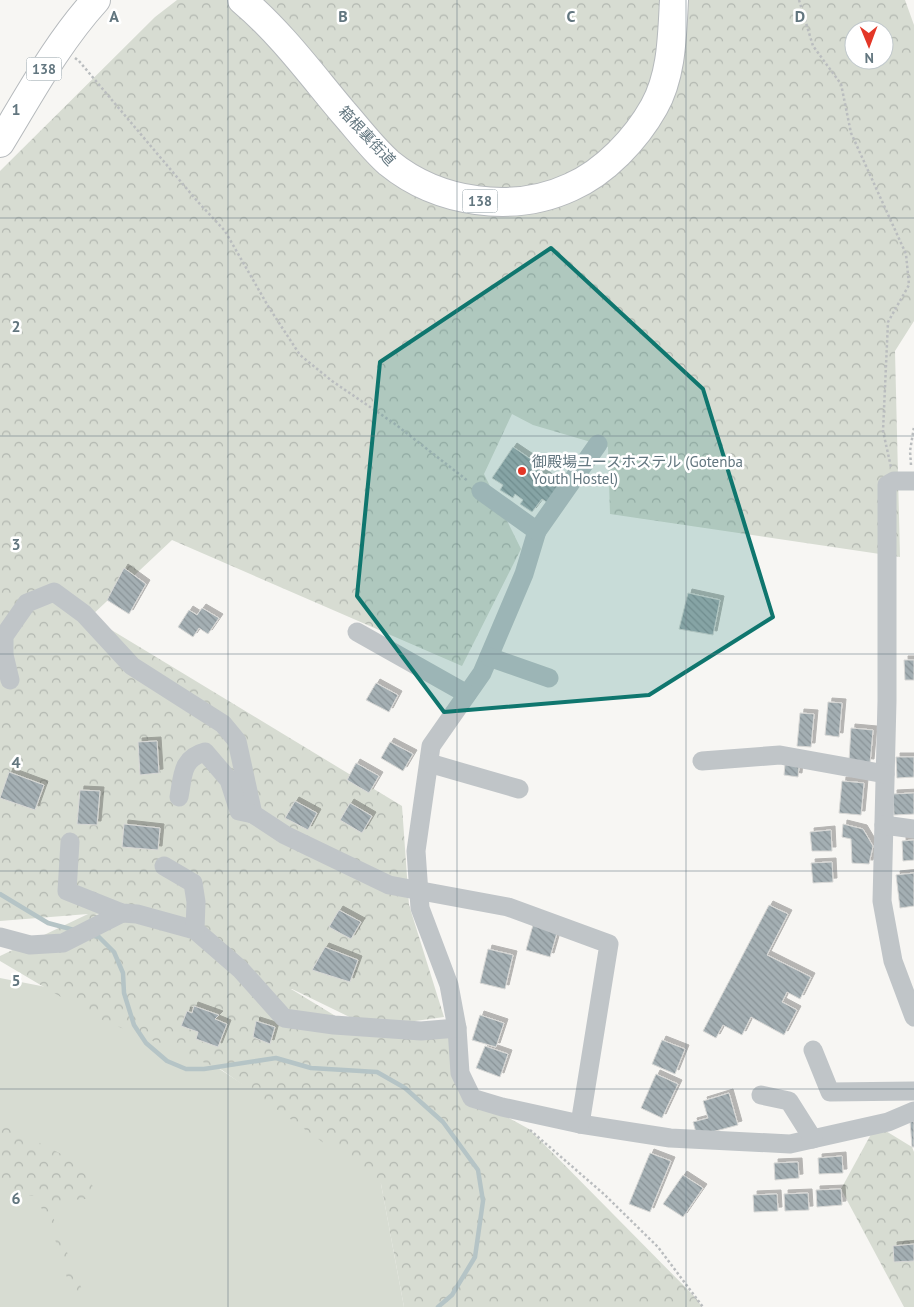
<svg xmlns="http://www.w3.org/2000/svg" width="914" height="1307" font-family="'PT Sans','Noto Sans JP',sans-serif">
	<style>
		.green { fill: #d7dcd2 }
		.forest { fill: url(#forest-crowns); fill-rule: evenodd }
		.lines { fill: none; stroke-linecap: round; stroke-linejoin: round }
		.stream { stroke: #b5c4c6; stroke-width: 4.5 }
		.building { fill: url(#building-back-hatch); stroke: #d8d8d6; filter: url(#shadow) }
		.highway-casing { stroke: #b5b9bc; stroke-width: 30 }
		.path { stroke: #babdbf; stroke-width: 2.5; stroke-dasharray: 2.5 2.5; stroke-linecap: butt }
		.minor { stroke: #c0c5c8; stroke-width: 19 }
		.highway { stroke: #fff; stroke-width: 28 }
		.marked { fill: #0f766e; fill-opacity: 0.2; stroke: #0f766e; stroke-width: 4; stroke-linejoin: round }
		.grid { fill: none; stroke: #62767f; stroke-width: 1; stroke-opacity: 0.55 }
		.poi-dot { fill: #e33727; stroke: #fff; stroke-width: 2 }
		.labels { text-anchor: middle; stroke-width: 5; stroke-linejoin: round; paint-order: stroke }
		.shield { fill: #fff; stroke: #919fa5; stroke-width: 1 }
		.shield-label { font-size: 14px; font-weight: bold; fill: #62767f }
		.street-label { font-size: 15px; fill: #62767f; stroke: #fff }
		.poi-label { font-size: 15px; fill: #62767f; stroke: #fff; text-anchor: start }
		.grid-label { font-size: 16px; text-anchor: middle; font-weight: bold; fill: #62767f; stroke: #fff; stroke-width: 5; stroke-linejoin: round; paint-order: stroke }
	</style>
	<defs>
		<pattern id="forest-crowns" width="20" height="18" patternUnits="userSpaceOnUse" patternTransform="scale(1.25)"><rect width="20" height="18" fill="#d7dcd2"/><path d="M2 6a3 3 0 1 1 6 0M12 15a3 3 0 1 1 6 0" fill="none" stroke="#b2b7b0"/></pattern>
		<pattern id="building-back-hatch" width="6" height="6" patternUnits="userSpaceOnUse" patternTransform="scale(1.25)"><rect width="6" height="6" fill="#a4afb3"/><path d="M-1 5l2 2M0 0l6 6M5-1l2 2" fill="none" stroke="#899397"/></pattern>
		<filter id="shadow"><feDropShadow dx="4" dy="-4" stdDeviation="0" flood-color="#0004"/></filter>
	</defs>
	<rect width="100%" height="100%" fill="#f7f6f3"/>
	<!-- green -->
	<path class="green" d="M0 978 113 1000 377 1171 381 1184 404 1307H0Z"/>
	<!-- forest -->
	<g class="forest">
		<path d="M177 0H905L914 25V321L895 351 900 557 610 514 608 447 533 425 512 414 484 474 521 549 462 666 172 540 90 617 402 806 409 905 444 1017 379 1026 448 1029 472 1098 529 1129 696 1298 702 1307H404L381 1184 222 1070 93 1016 0 961V956L88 914 0 921V171L155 17ZM854 30H884V60H854ZM94 914H137L188 930ZM291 989H292L368 1026H352Z"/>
		<path d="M0 1123 83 1165 98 1198 47 1202 89 1307H76L54 1236 36 1196 0 1194Z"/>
		<path d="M876 1125 912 1147 914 1152V1307H904L841 1189Z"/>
	</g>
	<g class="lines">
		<!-- stream -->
		<g class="stream">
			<path d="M0 894 48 923 74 930"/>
			<path d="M91 935 99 937 114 952 123 973 124 993 134 1025 146 1043 167 1061 186 1069H204L276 1058 311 1068 377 1072 405 1088 443 1122 478 1170 483 1201 475 1257 452 1295 438 1307"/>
		</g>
	</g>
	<!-- building -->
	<g class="building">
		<path d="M513 447 541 466 540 472 560 486 548 503 542 499 532 512 520 504 523 500 515 494 513 498 500 490 503 485 492 478Z"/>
		<path d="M124 568 146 584 129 614 107 600Z"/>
		<path d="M688 593 720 600 713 635 679 629Z"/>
		<path d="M202 608 219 618 208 634 199 628 193 637 178 627 189 610 197 615Z"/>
		<path d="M904 660H914V680H905Z"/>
		<path d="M376 683 398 695 389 712 366 700Z"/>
		<path d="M828 702 842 703 839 737 825 735Z"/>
		<path d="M800 713 814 714 811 747 797 746Z"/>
		<path d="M851 728 873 730 870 763 849 761Z"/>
		<path d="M157 741 159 773 140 775 138 742Z"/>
		<path d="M390 742 413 754 403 771 381 758Z"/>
		<path d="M896 757H914V777L897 778Z"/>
		<path d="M356 763 379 776 369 793 347 780Z"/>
		<path d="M785 764 799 766 798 777 784 775Z"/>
		<path d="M9 772 44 785 35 810 0 798Z"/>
		<path d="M842 781 864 783 861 815 839 813Z"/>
		<path d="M80 790 100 791 97 825 77 824Z"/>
		<path d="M914 793V814L894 815 893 794Z"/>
		<path d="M295 801 317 813 308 830 285 818Z"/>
		<path d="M350 803 372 816 362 833 340 820Z"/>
		<path d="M124 824 160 828 158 850 122 847Z"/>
		<path d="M843 824 863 829 873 846 869 864 852 863 851 839 842 837Z"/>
		<path d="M831 830 832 851H812L810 832Z"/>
		<path d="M914 840V860L903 861 902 841Z"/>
		<path d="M832 862 833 882 813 883 811 863Z"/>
		<path d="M914 873V906L900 908 896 875Z"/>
		<path d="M769 905 788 914 767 955 811 977 800 999 787 992 782 1002 797 1010 784 1035 751 1017 742 1035 723 1025 716 1038 703 1031Z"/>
		<path d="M339 910 361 922 351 939 329 927Z"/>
		<path d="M533 925 557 933 550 957 526 950Z"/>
		<path d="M325 947 358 960 350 982 312 970Z"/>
		<path d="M488 949 513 955 505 989 480 983Z"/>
		<path d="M194 1006 219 1015 215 1019 227 1024 218 1047 196 1039 198 1032 181 1026 187 1011 192 1013Z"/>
		<path d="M480 1015 504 1023 496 1047 472 1040Z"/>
		<path d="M256 1021 275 1027 270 1044 253 1037Z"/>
		<path d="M662 1040 685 1049 675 1074 652 1064Z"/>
		<path d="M485 1046 508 1054 500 1077 476 1068Z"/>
		<path d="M656 1074 678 1084 662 1118 641 1108Z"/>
		<path d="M729 1093 738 1125 697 1136 693 1122 708 1118 703 1101Z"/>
		<path d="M910 1121H914V1147H912Z"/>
		<path d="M650 1153 671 1161 650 1212 629 1204Z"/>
		<path d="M842 1156 843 1173 819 1174 818 1158Z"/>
		<path d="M798 1162 799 1178 775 1180 774 1163Z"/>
		<path d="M683 1175 703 1188 683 1217 663 1204Z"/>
		<path d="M841 1189 842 1205 817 1207 816 1190Z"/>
		<path d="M808 1193 809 1210 785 1211 784 1194Z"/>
		<path d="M777 1194 778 1211 754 1212 753 1195Z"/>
		<path d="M914 1244V1261L894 1262 893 1246Z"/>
	</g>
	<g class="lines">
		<defs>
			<g id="highway">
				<path d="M242 0C281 33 311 74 343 112 358 129 372 148 389 163 438 203 513 214 571 187 605 172 636 139 654 107 672 75 672 36 674 0"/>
				<path d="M0 143C30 94 57 43 96 0"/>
			</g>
		</defs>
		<!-- highway casing -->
		<use href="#highway" class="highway-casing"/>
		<!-- path -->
		<g class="path">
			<path d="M799 0 813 46 841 84 851 133 906 254 909 285 888 322 883 431 891 467"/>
			<path d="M75 58 79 61 198 202 225 231 268 306 300 355 332 381 395 424 468 481"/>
			<path d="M911 465 910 451 914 427"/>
			<path d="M530 1130 605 1195 658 1247 703 1307"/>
		</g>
		<!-- minor -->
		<g class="minor">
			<path d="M914 481H894L887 485V701L882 901 893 961 914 1017"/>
			<path d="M481 491 537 531 524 574 482 673 431 746 416 851 420 908 449 985 457 1028 460 1073 472 1098 502 1107 580 1124 670 1138 790 1144 888 1122 914 1111"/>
			<path d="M537 531 598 444"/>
			<path d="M357 632 467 694"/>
			<path d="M489 657 549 678"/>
			<path d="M10 680 4 655V636L27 603 54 592 84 614 132 666 223 724 237 741 253 814 285 835 389 885 508 907 609 944 580 1124"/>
			<path d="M702 761 780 755 885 774"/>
			<path d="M429 763 519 789"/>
			<path d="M179 797C183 777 181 758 205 752L229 780 239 811 253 814"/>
			<path d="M884 825 914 829"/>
			<path d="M70 842 67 891 122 913 137 914 195 930 240 969 284 1018 334 1025 421 1031 457 1028"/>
			<path d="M164 866 193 883 196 902 195 930"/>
			<path d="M0 937 30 945 63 943 122 913"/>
			<path d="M813 1050 830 1092 914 1091"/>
			<path d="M761 1095 789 1101 813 1139"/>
		</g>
		<!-- highway -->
		<use href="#highway" class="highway"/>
	</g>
	<!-- marked area -->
	<path class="marked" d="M551 248 703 389 773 617 649 695 444 712 357 596 380 362Z"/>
	<!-- grid -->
	<path class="grid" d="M228 0V1307M457 0V1307M686 0V1307M0 218H914M0 436H914M0 654H914M0 871H914M0 1089H914"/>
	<!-- markers -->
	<circle class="poi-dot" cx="522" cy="471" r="5"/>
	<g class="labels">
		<!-- shield labels -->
		<g class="shield">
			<rect x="26.5" y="57.5" width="35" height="23" rx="4"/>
			<rect x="462.5" y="189.5" width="35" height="23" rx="4"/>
		</g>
		<g class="shield-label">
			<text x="44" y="74">138</text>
			<text x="480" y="206">138</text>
		</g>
		<!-- street labels -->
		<g class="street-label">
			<text transform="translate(367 136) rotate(47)" y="5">箱根裏街道</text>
		</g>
		<!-- poi labels -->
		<g class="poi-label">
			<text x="532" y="467">御殿場ユースホステル (Gotenba<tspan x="532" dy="17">Youth Hostel)</tspan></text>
		</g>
	</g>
	<g class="grid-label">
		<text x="114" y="22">A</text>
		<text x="343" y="22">B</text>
		<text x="571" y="22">C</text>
		<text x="800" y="22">D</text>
		<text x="16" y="115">1</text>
		<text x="16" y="332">2</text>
		<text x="16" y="550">3</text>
		<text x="16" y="768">4</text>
		<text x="16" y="986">5</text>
		<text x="16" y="1204">6</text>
	</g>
	<!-- north arrow -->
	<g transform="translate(869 45) rotate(179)"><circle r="24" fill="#ffffff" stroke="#c0c8cc"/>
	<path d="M0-4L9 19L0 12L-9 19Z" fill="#e33727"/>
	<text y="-8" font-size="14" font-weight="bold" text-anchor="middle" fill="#62767f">N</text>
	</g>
</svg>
